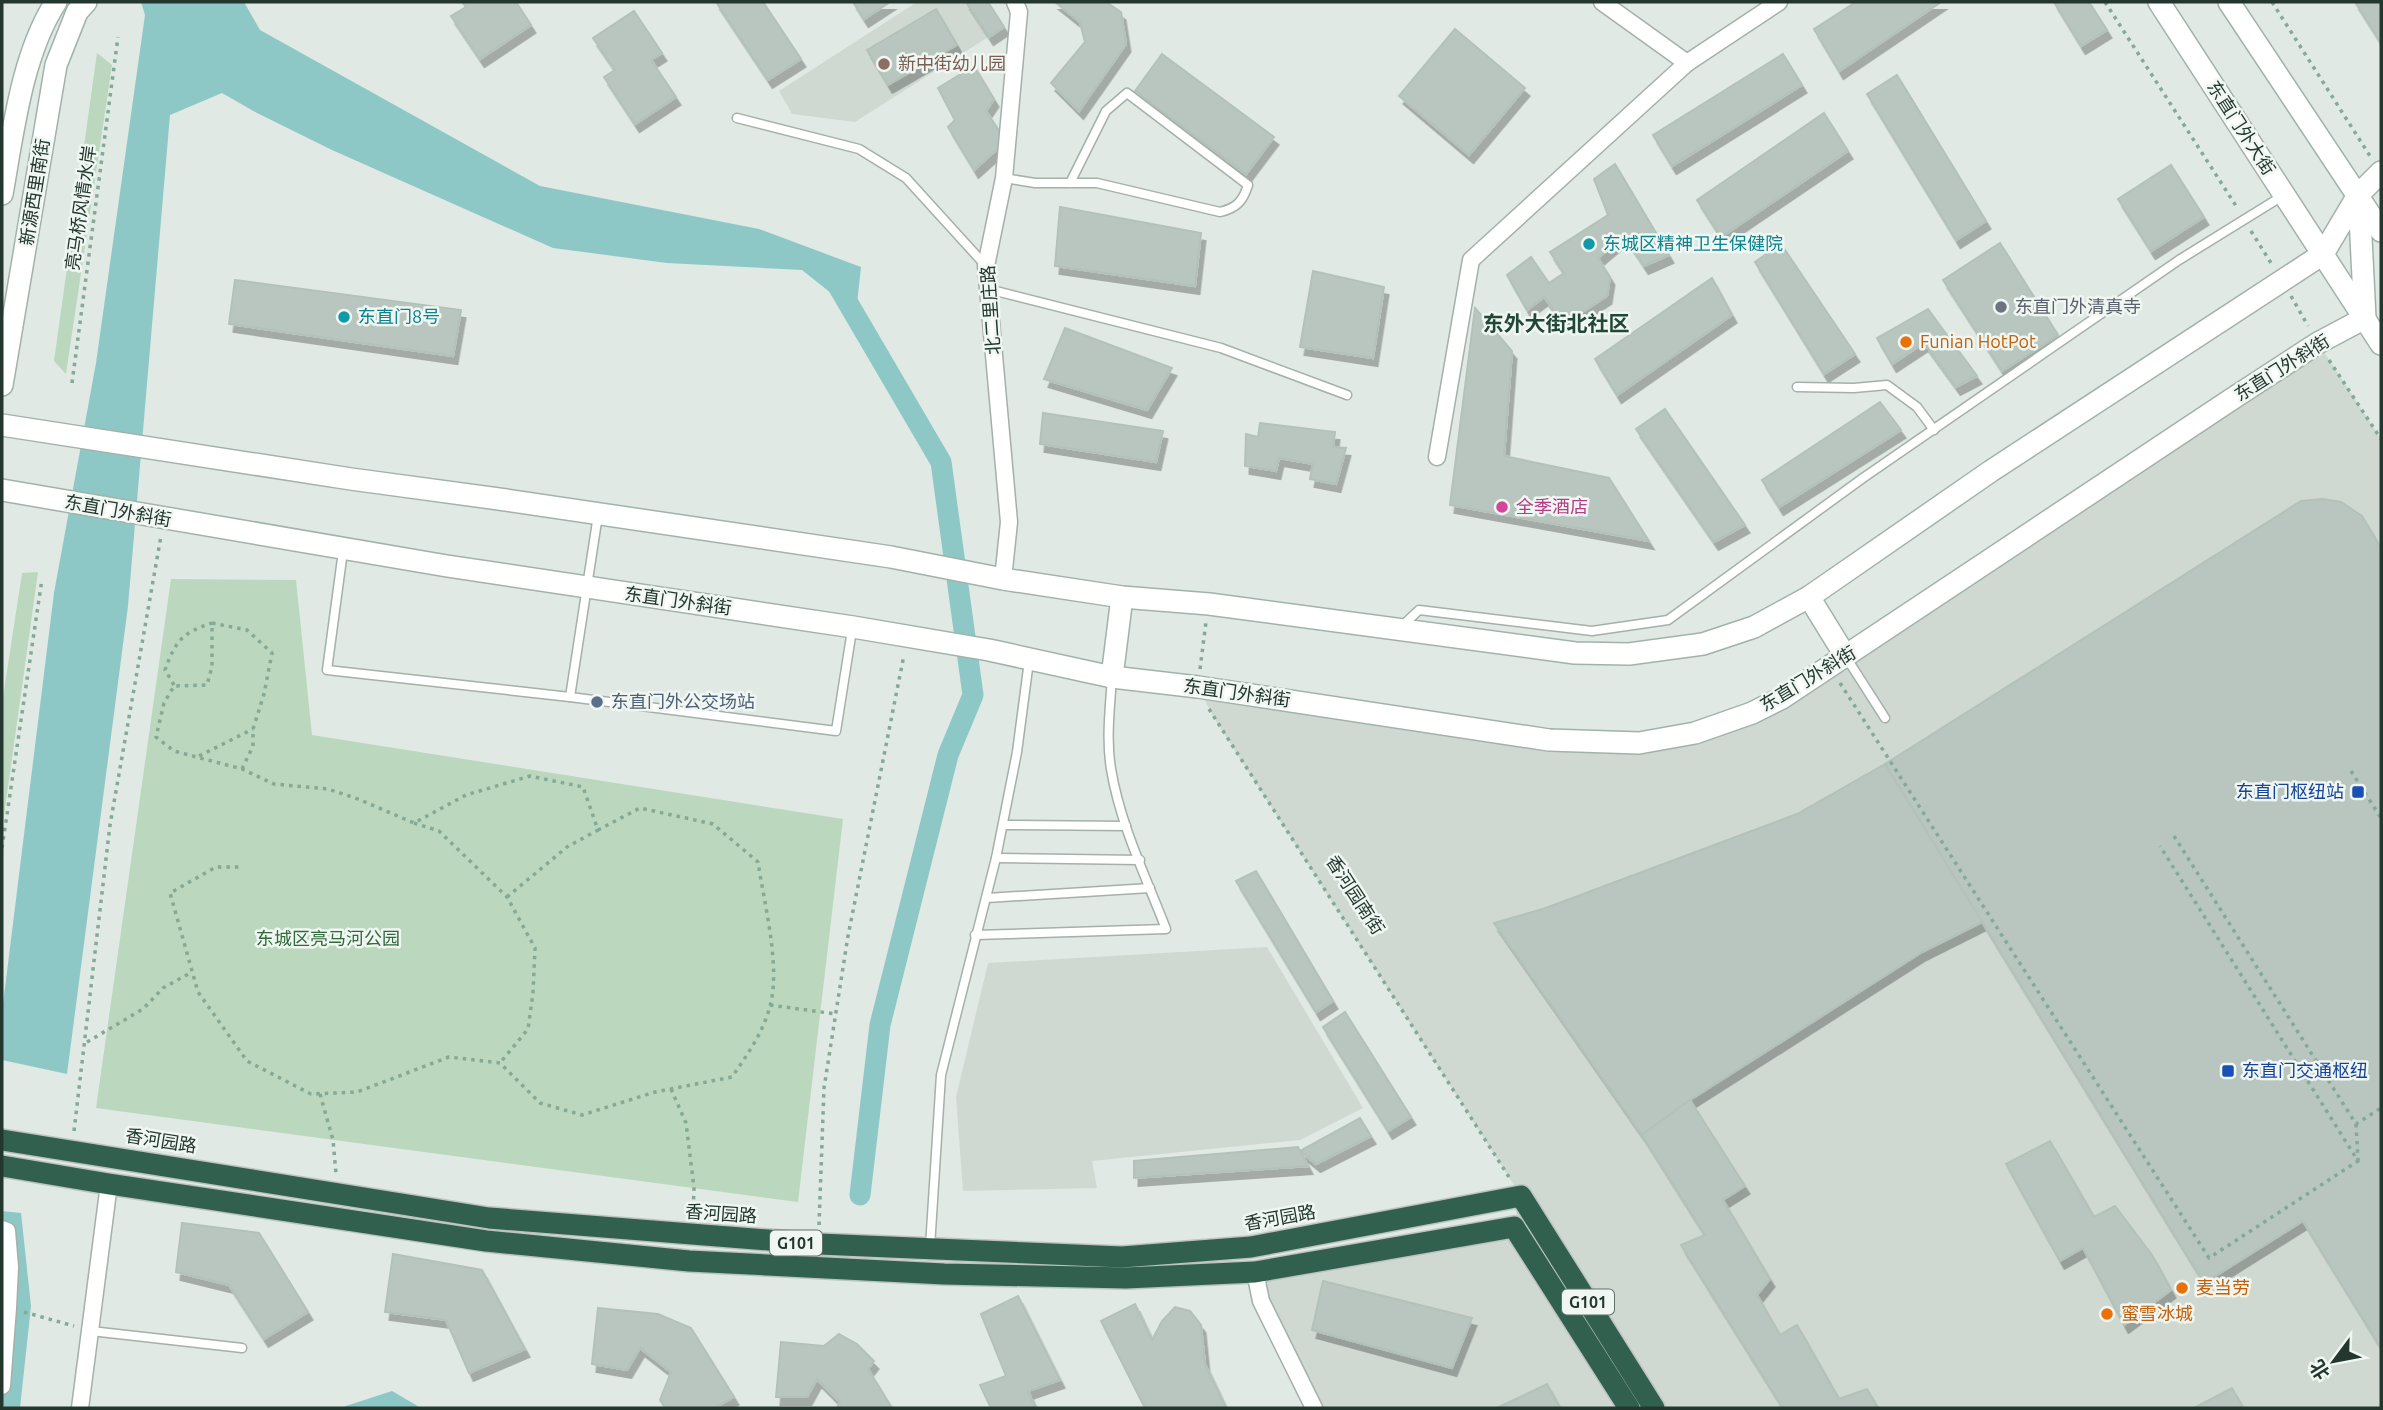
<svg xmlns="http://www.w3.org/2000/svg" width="2383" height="1410" font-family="Ubuntu,'Noto Sans SC',sans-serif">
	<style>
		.built { fill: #cfd9d2 }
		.green { fill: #bbd8be }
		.water { fill: #8ec8c6 }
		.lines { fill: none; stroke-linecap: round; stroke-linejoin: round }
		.canal { stroke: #8ec8c6; stroke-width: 21 }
		.building { fill: #b9c6bf; stroke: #b3c2b9; stroke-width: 2; filter: url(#shadow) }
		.lane-casing { stroke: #a4b0a9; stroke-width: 11 }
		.street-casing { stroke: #a4b0a9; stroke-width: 19 }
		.secondary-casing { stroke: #a1b3a9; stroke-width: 24 }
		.highway-casing { stroke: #bdc3c0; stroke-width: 24 }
		.path { stroke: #84a996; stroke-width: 3.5; stroke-dasharray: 3.5 5; stroke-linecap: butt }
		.lane { stroke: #fff; stroke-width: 8 }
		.street { stroke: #fff; stroke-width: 16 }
		.secondary { stroke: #fff; stroke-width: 21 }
		.highway { stroke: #32604e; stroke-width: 21 }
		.education-dot { fill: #8d6e63; stroke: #f0f6f2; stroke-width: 2.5 }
		.culture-dot { fill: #0f9aa8; stroke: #f0f6f2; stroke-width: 2.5 }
		.worship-dot { fill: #6b7280; stroke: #f0f6f2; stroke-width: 2.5 }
		.food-dot { fill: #e8710a; stroke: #f0f6f2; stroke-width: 2.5 }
		.hotel-dot { fill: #d1479c; stroke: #f0f6f2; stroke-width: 2.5 }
		.service-dot { fill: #5c6f8a; stroke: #f0f6f2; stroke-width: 2.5 }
		.transit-dot { fill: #1a4fb4; stroke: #f0f6f2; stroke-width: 2.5 }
		.labels { text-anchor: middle; stroke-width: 5; stroke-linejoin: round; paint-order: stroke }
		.shield { fill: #f0f6f2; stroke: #607069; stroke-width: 2 }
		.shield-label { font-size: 16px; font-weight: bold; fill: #23372e }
		.education-label { font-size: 18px; fill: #785e54; stroke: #f0f6f2; text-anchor: start }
		.street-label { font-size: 18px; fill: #23372e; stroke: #f0f6f2 }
		.culture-label { font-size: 18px; fill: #0d838f; stroke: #f0f6f2; text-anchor: start }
		.worship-label { font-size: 18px; fill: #5b616d; stroke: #f0f6f2; text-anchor: start }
		.food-label { font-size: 18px; fill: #c56008; stroke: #f0f6f2; text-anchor: start }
		.hotel-label { font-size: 18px; fill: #b23c85; stroke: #f0f6f2; text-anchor: start }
		.service-label { font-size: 18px; fill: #4e5e75; stroke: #f0f6f2; text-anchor: start }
		.transit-label { font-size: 18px; fill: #164399; stroke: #f0f6f2; text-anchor: end }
		.park-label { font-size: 18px; fill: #32693d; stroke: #f0f6f2 }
		.quarter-label { font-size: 21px; font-weight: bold; fill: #214736; stroke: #f0f6f2 }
	</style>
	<defs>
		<filter id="shadow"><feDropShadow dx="4.5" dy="8" stdDeviation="0" flood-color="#0004"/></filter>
	</defs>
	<rect width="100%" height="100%" fill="#e0e9e3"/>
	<!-- built -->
	<g class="built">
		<path d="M917 2H988L1004 27 855 122 792 114 779 91Z"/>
		<path d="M2318 343 2381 439V1408H1321L1254 1280 1513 1227 1521 1196 1214 718 1198 687 1639 743 1752 713Z"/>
		<path d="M1267 947 1363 1108 1300 1140 1092 1161 1097 1188 963 1191 956 1097 988 963Z"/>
	</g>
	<!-- green -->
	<g class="green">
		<path d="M97 53 112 65 66 374 54 361Z"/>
		<path d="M38 572 2 830V704L22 573Z"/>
		<path d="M171 579 296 580 312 735 843 819 798 1202 96 1108Z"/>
	</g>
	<!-- water -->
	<g class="water">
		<path d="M141 2H244L260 30 540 186 759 229 861 267 856 313 802 270 667 263 553 248 332 150 257 113 222 93 170 115 128 606 67 1074 2 1060V1012L54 593 96 363 145 15Z"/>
		<path d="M2 1211 21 1213 31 1306 20 1408H2L8 1308Z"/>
		<path d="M392 1391 421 1408H343L346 1406Z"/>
	</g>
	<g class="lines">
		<!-- canal -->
		<path class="canal" d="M838 286 941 462 973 695 948 755 880 1025 860 1195"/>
	</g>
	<!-- building -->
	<g class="building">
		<path d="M462 2H516L531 25 480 59 451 16 466 7Z"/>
		<path d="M716 2H763L801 59 768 80Z"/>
		<path d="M853 2H890L864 19Z"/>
		<path d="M966 2H988L1004 27 989 37Z"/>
		<path d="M1055 2H1106L1121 12 1126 44 1079 111 1051 83 1085 42 1080 22Z"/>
		<path d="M1856 2H1941L1839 71 1814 29Z"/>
		<path d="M2054 2H2089L2107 30 2081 46Z"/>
		<path d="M2355 2H2381V43Z"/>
		<path d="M936 9 957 45 888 85 867 50Z"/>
		<path d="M634 11 662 53 651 60 676 97 635 124 604 77 615 70 593 38Z"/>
		<path d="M1455 29 1525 88 1469 155 1399 96Z"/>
		<path d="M1162 54 1274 137 1246 174 1135 91Z"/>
		<path d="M1783 54 1802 85 1672 166 1653 135Z"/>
		<path d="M974 66 994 99 986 111 1006 141 974 170 948 127 955 120 938 88Z"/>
		<path d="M1897 75 1986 221 1956 240 1867 94Z"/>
		<path d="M1824 113 1848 151 1721 237 1697 200Z"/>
		<path d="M1615 164 1669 255 1644 266 1624 236 1598 258 1610 277 1607 296 1564 324 1544 297 1527 310 1507 275 1531 257 1549 283 1564 273 1550 252 1608 215 1594 179Z"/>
		<path d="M2171 165 2204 217 2151 251 2118 199Z"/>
		<path d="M1060 207 1201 233 1195 286 1055 266Z"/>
		<path d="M2000 243 2058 335 2002 371 1943 280Z"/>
		<path d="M1781 244 1855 354 1824 374 1755 262Z"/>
		<path d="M1313 271 1384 287 1373 358 1300 347Z"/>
		<path d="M1712 278 1732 315 1617 395 1595 359Z"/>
		<path d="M235 280 461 310 453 356 229 324Z"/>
		<path d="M1475 308 1512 351 1504 456 1609 478 1649 541 1450 505Z"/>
		<path d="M1928 309 1977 376 1956 387 1924 343 1892 364 1877 338Z"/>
		<path d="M1065 328 1172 368 1147 410 1044 379Z"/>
		<path d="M1880 402 1901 430 1779 507 1762 480Z"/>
		<path d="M1665 409 1745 525 1714 542 1636 429Z"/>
		<path d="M1043 413 1163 431 1156 462 1040 444Z"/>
		<path d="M1260 423 1335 432 1333 447 1346 448 1336 484 1310 479 1313 464 1279 458 1276 471 1245 466 1246 434 1258 437Z"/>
		<path d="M2322 499 2341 502 2362 516 2381 548V1348L2303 1221 2204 1283 1885 764 2301 501Z"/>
		<path d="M1885 764 1982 922 1922 952 1690 1100 1642 1135 1494 923 1543 909 1797 814Z"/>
		<path d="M1256 871 1333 1001 1316 1012 1236 881Z"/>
		<path d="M1345 1012 1411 1117 1388 1131 1323 1027Z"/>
		<path d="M1690 1100 1745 1186 1723 1200 1770 1279 1757 1295 1780 1335 1797 1325 1839 1399 1867 1389 1878 1408H1783L1681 1245 1705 1235 1642 1135Z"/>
		<path d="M1360 1118 1371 1136 1316 1164 1300 1151Z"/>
		<path d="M2050 1141 2094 1217 2115 1206 2152 1255 2171 1290 2124 1325 2083 1248 2060 1261 2006 1164Z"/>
		<path d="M1298 1147 1308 1166 1134 1178V1161Z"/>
		<path d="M182 1223 259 1233 308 1312 264 1339 229 1285 176 1272Z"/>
		<path d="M393 1254 482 1270 525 1349 469 1373 446 1320 385 1312Z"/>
		<path d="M1323 1281 1472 1318 1452 1368 1312 1330Z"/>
		<path d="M1018 1296 1060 1380 1028 1391 1035 1408H991L980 1385 1006 1376 981 1314Z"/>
		<path d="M1135 1304 1152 1340 1162 1321 1175 1307 1190 1311 1201 1325 1205 1364 1226 1408H1145L1101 1321Z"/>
		<path d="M598 1308 658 1314 691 1328 734 1397 714 1408H665L660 1400 671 1372 640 1348 627 1370 592 1364Z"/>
		<path d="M839 1334 857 1344 874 1361 868 1369 892 1408H837L840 1402 817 1379 807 1397H776L781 1342 824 1346Z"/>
		<path d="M1547 1384 1560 1408H1497Z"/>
		<path d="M2232 1388 2243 1408H2194Z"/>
	</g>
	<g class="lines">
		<defs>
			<g id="lane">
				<path d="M737 118 859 149 906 178 986 266"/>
				<path d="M1004 178 1035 183H1097L1220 212C1237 208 1243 201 1248 185L1127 93 1106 111 1070 183"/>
				<path d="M988 289 1221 348 1347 395"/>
				<path d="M1797 387 1854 388 1887 385 1917 407 1934 430"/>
				<path d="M598 515 570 697 836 731 852 630"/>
				<path d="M343 551 327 670 570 697"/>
				<path d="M1402 626 1419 610 1592 631 1668 620 1863 478 2179 260 2284 195"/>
				<path d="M1846 657 1885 718"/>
				<path d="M1003 825 1126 826"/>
				<path d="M996 858 1140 860"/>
				<path d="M987 898 1150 888"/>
				<path d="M975 935 1166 929C1146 877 1120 824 1111 769 1106 739 1110 708 1112 677"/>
				<path d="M930 1247 941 1075 996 858 1017 752 1029 661"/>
				<path d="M91 1331 242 1348"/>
			</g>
			<g id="street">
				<path d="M1602 2 1687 63 1779 2"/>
				<path d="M1437 457 1471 260 1687 63"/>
				<path d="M1003 579 1009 522 986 266 1004 178 1019 12 1015 2"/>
				<path d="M2 1229 7 1231 10 1267 8 1308 2 1386"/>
				<path d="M1255 1272 1261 1301 1314 1408"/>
				<path d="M80 1408 109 1184"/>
			</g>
			<g id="secondary">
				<path d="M2159 2 2381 344"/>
				<path d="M2229 2 2381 231"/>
				<path d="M2 194C13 132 22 54 56 2"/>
				<path d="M2359 197 2365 318"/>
				<path d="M2 385 56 65 77 12 86 2"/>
				<path d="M2 425 351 479 506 500 891 557 1003 579 1122 597 1209 604 1575 653 1629 654 1703 644 1754 627 1809 597 1991 471 2323 254 2358 195 2381 172"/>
				<path d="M2 490 447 566 853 627 989 650 1112 677 1198 687 1549 740 1639 743 1695 733 1752 713 1782 698 2235 397 2318 343 2365 318"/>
				<path d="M1809 597 1846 657"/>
				<path d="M1112 677 1122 597"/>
			</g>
			<g id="highway">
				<path d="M2 1140 489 1218 819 1244 1122 1257 1251 1247 1521 1196 1654 1408"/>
				<path d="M2 1166 109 1184 486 1241 689 1261 944 1274 1126 1278 1255 1272 1514 1227 1629 1408"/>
			</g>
		</defs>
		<!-- lane casing -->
		<use href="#lane" class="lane-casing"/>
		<!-- street casing -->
		<use href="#street" class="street-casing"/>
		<!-- secondary casing -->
		<use href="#secondary" class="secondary-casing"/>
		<!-- highway casing -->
		<use href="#highway" class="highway-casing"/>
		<!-- path -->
		<g class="path">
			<path d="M2105 2 2238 209"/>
			<path d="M2272 2 2370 156"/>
			<path d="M2251 231 2271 263"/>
			<path d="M2291 296 2308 326"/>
			<path d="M2329 360 2381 439"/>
			<path d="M72 383 118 37"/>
			<path d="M1200 669 1206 622"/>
			<path d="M1840 683 2209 1258 2358 1161 2160 846"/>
			<path d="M174 685 165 670C176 640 182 633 212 623"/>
			<path d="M1209 709 1509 1177"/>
			<path d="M199 756 253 729"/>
			<path d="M242 769 253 746V729L264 694 272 653 247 630 212 623V667L207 685 174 686 164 703 156 737 174 751 242 769 274 784 328 789 358 799 414 823 466 795 530 776 583 787 598 830 640 808 713 824 758 862C764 903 781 967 770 1006 763 1033 747 1055 732 1077L655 1092 582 1115 540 1103 500 1063 449 1057 357 1092 311 1094 247 1061 198 992 170 893 216 867H243"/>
			<path d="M2351 771 2381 818"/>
			<path d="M414 823 439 831 507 897 535 948 533 993 528 1029 500 1063"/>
			<path d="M2174 836 2356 1124 2381 1108"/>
			<path d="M2 848 42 579"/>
			<path d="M507 897 567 847 598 830"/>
			<path d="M770 1005 836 1014"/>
			<path d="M87 1042 143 1009 163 988 192 972"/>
			<path d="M671 1089 686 1123 694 1188 693 1215"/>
			<path d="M320 1094 333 1140 336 1174"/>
			<path d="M2356 1124 2358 1160"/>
			<path d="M74 1131 110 825 161 536"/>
			<path d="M819 1225 824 1088 848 936 904 655"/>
			<path d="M24 1312 74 1326"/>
		</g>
		<!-- lane -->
		<use href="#lane" class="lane"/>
		<!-- street -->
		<use href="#street" class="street"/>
		<!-- secondary -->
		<use href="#secondary" class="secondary"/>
		<!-- highway -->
		<use href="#highway" class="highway"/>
	</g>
	<!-- markers -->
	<circle class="education-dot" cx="884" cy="64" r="7"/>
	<g class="culture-dot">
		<circle cx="1589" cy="244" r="7"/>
		<circle cx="344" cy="317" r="7"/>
	</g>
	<circle class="worship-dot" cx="2001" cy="307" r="7"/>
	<g class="food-dot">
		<circle cx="1906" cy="342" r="7"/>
		<circle cx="2182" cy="1288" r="7"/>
		<circle cx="2107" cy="1314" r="7"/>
	</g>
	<circle class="hotel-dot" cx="1502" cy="507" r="7"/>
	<circle class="service-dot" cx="597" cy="702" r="7"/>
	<g class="transit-dot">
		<rect x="2351" y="785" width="14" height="14" rx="3.5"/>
		<rect x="2221" y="1064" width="14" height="14" rx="3.5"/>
	</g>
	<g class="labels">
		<!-- shield labels -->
		<g class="shield">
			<rect x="770" y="1230.5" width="52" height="25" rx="5"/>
			<rect x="1562" y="1289.5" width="52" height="25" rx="5"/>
		</g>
		<g class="shield-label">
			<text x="796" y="1249">G101</text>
			<text x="1588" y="1308">G101</text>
		</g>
		<!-- education labels -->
		<g class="education-label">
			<text x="898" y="70">新中街幼儿园</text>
		</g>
		<!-- street labels -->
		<g class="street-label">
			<text transform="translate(2241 128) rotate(57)" y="6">东直门外大街</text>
			<text transform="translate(35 192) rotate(-81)" y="6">新源西里南街</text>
			<text transform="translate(81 208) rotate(-82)" y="6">亮马桥风情水岸</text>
			<text transform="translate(991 310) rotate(-94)" y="6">北二里庄路</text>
			<text transform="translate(2282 368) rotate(-32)" y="6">东直门外斜街</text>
			<text transform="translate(118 511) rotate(10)" y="6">东直门外斜街</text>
			<text transform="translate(678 601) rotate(8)" y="6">东直门外斜街</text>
			<text transform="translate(1808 679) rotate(-31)" y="6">东直门外斜街</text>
			<text transform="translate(1237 693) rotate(8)" y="6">东直门外斜街</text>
			<text transform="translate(1355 895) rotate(57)" y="6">香河园南街</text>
			<text transform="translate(161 1141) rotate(9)" y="6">香河园路</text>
			<text transform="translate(721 1214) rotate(4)" y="6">香河园路</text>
			<text transform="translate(1280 1218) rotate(-10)" y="6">香河园路</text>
		</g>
		<!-- culture labels -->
		<g class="culture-label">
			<text x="1603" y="250">东城区精神卫生保健院</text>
			<text x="358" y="323">东直门8号</text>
		</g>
		<!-- worship labels -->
		<g class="worship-label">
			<text x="2015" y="313">东直门外清真寺</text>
		</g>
		<!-- food labels -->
		<g class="food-label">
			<text x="1920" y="348">Funian HotPot</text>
			<text x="2196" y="1294">麦当劳</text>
			<text x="2121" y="1320">蜜雪冰城</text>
		</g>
		<!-- hotel labels -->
		<g class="hotel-label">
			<text x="1516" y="513">全季酒店</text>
		</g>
		<!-- service labels -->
		<g class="service-label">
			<text x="611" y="708">东直门外公交场站</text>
		</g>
		<!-- transit labels -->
		<g class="transit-label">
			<text x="2344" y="798">东直门枢纽站</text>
			<text x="2242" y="1077" text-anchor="start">东直门交通枢纽</text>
		</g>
		<!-- park labels -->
		<g class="park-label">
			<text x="328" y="945">东城区亮马河公园</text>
		</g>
		<!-- quarter labels -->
		<g class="quarter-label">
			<text x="1556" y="331">东外大街北社区</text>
		</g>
	</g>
	<!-- border -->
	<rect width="2383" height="1410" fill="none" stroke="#23372e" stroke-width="7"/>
	<!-- north arrow -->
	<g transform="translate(2334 1361) rotate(238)" stroke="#f0f6f2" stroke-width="5" paint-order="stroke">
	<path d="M0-5L12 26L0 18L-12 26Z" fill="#23372e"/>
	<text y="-10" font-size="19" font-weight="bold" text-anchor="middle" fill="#23372e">北</text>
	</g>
</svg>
